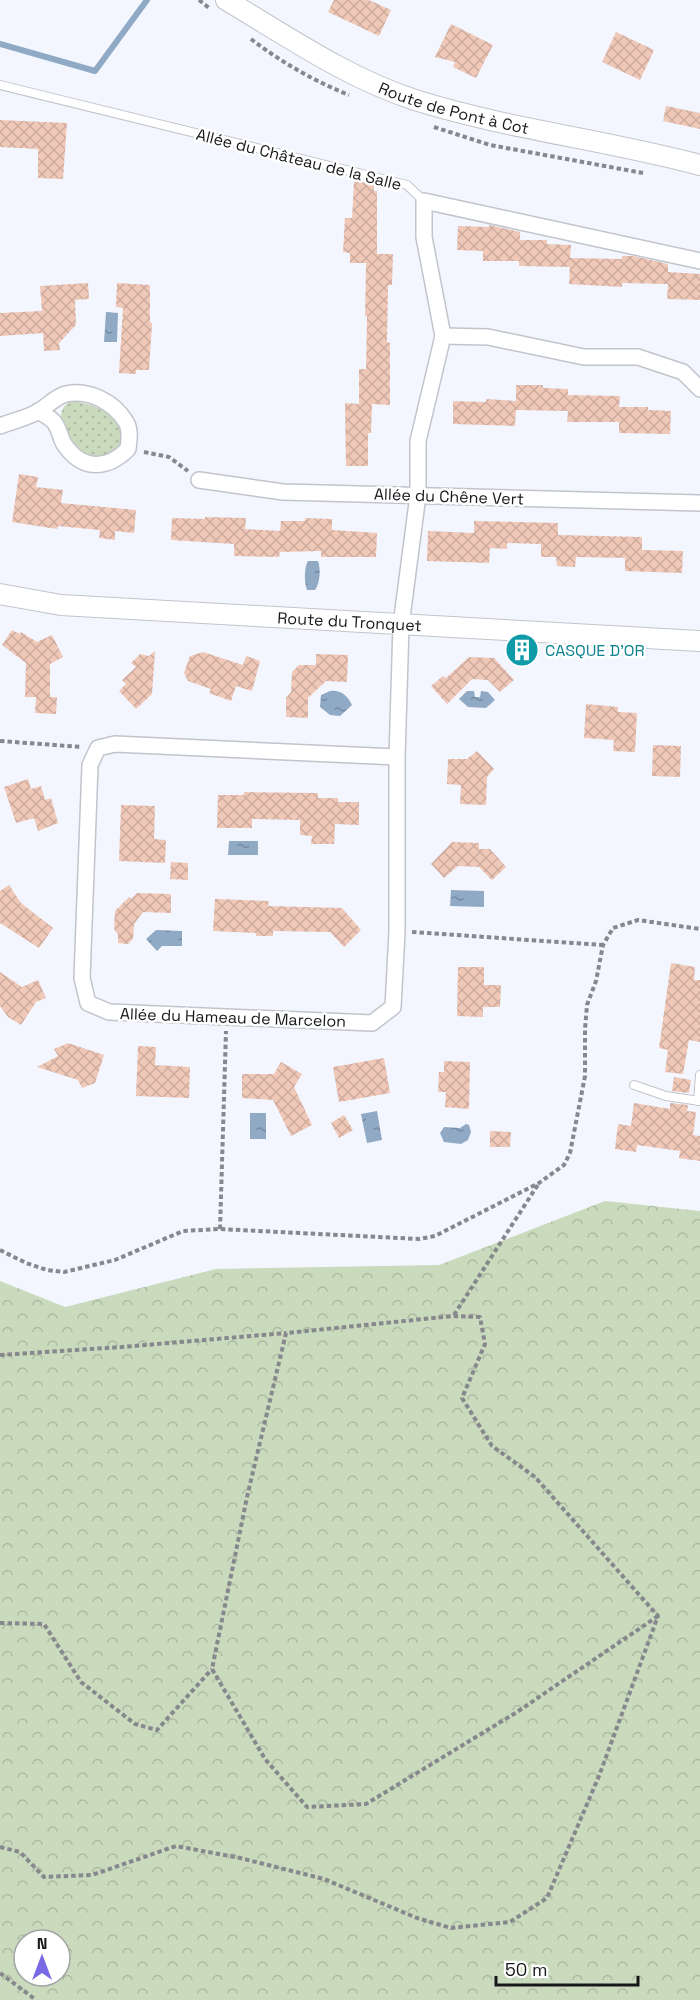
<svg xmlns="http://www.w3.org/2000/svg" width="700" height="2000" font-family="'Space Grotesk',sans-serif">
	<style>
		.grass { fill: url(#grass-dots) }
		.forest { fill: url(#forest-crowns); fill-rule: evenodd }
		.water { fill: url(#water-ripples) }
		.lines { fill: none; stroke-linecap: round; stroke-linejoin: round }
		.stream { stroke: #90aac6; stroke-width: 6 }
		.building { fill: url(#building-cross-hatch) }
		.service-casing { stroke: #c2c4cc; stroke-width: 10 }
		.minor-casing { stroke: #c2c4cc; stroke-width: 18 }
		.tertiary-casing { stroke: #c2c4cc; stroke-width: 22 }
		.path { stroke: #86888d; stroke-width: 4; stroke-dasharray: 4.5 3; stroke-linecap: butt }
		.service { stroke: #fff; stroke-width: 8 }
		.minor { stroke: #fff; stroke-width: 15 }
		.tertiary { stroke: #fff; stroke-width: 20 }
		.labels { text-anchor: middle; stroke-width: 5; stroke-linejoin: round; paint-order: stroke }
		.street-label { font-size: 16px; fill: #17181a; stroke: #fff }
		.culture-label { font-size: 16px; fill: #0d838f; stroke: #fff; text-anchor: start }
	</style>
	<defs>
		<pattern id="grass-dots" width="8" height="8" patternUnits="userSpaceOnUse" patternTransform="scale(1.5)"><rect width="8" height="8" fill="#cadabd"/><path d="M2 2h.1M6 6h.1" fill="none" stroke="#adbaa2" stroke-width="1.8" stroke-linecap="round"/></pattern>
		<pattern id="forest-crowns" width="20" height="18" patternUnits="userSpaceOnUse" patternTransform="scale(1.5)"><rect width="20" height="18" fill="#cadabd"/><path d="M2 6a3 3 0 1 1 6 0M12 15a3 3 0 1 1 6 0" fill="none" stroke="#adbaa2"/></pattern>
		<pattern id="water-ripples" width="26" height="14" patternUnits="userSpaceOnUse" patternTransform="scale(1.5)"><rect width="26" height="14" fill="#90aac6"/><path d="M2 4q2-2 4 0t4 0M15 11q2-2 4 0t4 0" fill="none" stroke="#7589a0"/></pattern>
		<pattern id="building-cross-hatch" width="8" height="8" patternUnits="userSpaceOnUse" patternTransform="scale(1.5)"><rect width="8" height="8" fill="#f0c8b8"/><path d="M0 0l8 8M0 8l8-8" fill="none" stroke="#cdab9e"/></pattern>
	</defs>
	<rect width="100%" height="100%" fill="#f4f6ff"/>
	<!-- grass -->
	<path class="grass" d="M71 401C92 403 130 415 120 444 118 450 113 455 107 457 80 465 43 416 71 401Z"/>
	<!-- forest -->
	<path class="forest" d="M605 1201 700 1211V2000H0V1281L65 1307 216 1269 439 1265ZM24 1940H60V1976H24Z"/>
	<!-- water -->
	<g class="water">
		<path d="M106 312 118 313 117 342H104Z"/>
		<path d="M308 561H318C321 569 320 583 315 590H307C304 582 304 568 308 561Z"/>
		<path d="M330 691C341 690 347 695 352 705L340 716 330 715 320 707 321 695Z"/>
		<path d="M467 691H474L475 697H480L481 691 488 692 495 700 486 708 468 707 459 699Z"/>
		<path d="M229 841H258V855H228Z"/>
		<path d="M451 890 484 891V907L450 906Z"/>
		<path d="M156 930 182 931V946H162L157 951 146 939Z"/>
		<path d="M377 1111 382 1140 367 1143 361 1114Z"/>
		<rect x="250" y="1113" width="16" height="26"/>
		<path d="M466 1124 469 1125 471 1132 468 1140 461 1144 444 1142 440 1133 444 1127 460 1128Z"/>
	</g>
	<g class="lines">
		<!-- stream -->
		<path class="stream" d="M0 44 95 71 147 0"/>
	</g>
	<!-- building -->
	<g class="building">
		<path d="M334 0H369L391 10 379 36 328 12Z"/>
		<path d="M451 24 493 45 476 78 453 67 455 62 435 57Z"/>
		<path d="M616 32 654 50 640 80 602 62Z"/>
		<path d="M666 106 700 113V129L663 121Z"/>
		<path d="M0 120 67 123 63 179 38 178V149L0 147Z"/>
		<path d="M354 182 374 183V191H377V254H393L392 285H388L387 342 390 343V405L372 404 371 433H368V466H346L345 403 359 404V369H366L367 316H365L366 263H350V253L343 252 345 218H352Z"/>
		<path d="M489 225 520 232V240H547V244L571 245 570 258 622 259V256H633L668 264V283V272L700 274V300L667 299 668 284 622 283V287L569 284 570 262V267L519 266V261H483V251L457 250 458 226 489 227Z"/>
		<path d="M88 283 89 299 75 300 76 325 59 343 60 350 44 351 43 333 0 336V313L42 311 40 286Z"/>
		<path d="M117 283 150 285V322L152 323 149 370H136V374L119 373 123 308 116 307Z"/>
		<path d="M516 385H543V388L568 389V395L620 396 619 407H648V410L671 411 670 434 619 433V422H567L568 411 516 410 515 426 453 424V401L486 402V399L516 401Z"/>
		<path d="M19 474 38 477 36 487 63 490 61 503 136 510 134 533 115 531V540L99 538 100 530 58 526 57 529 12 522Z"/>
		<path d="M205 517 246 518 245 529 280 531 281 521H305V518L332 519V530L377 533 376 557H321V551L280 552 279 557 234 556V544L171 540 172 518 205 519Z"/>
		<path d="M474 521 558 523V535L642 537V550L683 551 682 573 625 571V558L576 557 575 567 557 566 556 557H541V544L507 543V549L490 548 489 563 427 561 428 531 474 533Z"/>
		<path d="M12 630 20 634 21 632 37 642 52 635 63 657 50 664V697H57L56 714 35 713 36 697H25L26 663 2 645Z"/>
		<path d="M155 651 152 694 136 709 119 691 126 684 122 680 136 667 131 663 140 654 149 656Z"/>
		<path d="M203 652 243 665 246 656 260 661 252 691 236 686 231 701 209 693 211 689 188 681 184 673 190 656Z"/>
		<path d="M316 654 348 655 347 682 326 681 308 698V718L286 717V698L291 692 292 672 299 665H316Z"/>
		<path d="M469 657 494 658 514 680 500 692 488 680 472 679 447 704 431 686 443 676 446 678Z"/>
		<path d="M586 704 618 707V712L637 713 635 752 613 751 614 740 584 738Z"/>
		<path d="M653 745 681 746 680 777 652 776Z"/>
		<path d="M477 751 494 769 487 777 486 805 460 804 461 785 447 784 448 759H467Z"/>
		<path d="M28 779 31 789 41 786 45 800 51 798 58 823 38 831 34 818 16 823 4 787Z"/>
		<path d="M244 792 318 793V798H338V802H359V825L335 824 334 844H311L312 836 300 835V820L252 819V828H217L218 795H244Z"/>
		<path d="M121 805 155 806 154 839 166 840 165 863 119 861Z"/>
		<path d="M452 842 479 843V849H490L506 867 492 880 479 867 458 866 444 878 431 864Z"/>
		<path d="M171 862 188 863V880L170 879Z"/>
		<path d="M9 885 21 903 53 928 39 948 0 923V891Z"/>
		<path d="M137 893 171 894V913L143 912 134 924 133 939 128 944 118 943V934L114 929 115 911 129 897 131 899Z"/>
		<path d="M215 899 269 901 268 906 342 908 361 930 344 947 330 932 273 931V936H256V933L213 931Z"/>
		<path d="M671 963 695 967 694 980H700V1042L689 1040 683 1074 665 1072 668 1050 659 1048Z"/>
		<path d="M458 967H484V985H501L500 1007H483V1017L457 1016Z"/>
		<path d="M0 972 22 987 38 980 46 998 36 1002 21 1025 8 1017 0 1006Z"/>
		<path d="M68 1043 104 1055 95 1083 82 1088 78 1080 37 1067 58 1056 54 1049Z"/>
		<path d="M138 1046 156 1047 155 1065 190 1067 189 1098 136 1096Z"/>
		<path d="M384 1058 390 1093 339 1102 333 1067Z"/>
		<path d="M444 1061 470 1062 469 1109 445 1107 446 1092H438L439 1072H444Z"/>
		<path d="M281 1062 302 1074 294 1087 312 1125 291 1136 273 1100 242 1098V1074H274Z"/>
		<path d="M674 1077 691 1080 689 1093 672 1091Z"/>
		<path d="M634 1103 670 1109V1103L688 1105 687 1111 696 1112 693 1135 700 1136V1161L679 1158 680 1151 637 1145 636 1152 615 1149 618 1124 631 1126Z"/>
		<path d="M344 1115 353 1130 339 1138 331 1123Z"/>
		<path d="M490 1131 511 1132 510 1147H490Z"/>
	</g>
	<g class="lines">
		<defs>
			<g id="service">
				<path d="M0 85 407 185 424 201"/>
				<path d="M634 1085 666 1096 700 1101"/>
				<path d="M698 1101 700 1075"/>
			</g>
			<g id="minor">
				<path d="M443 336 488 337 584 357H638L683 372 700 389"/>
				<path d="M0 426C12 421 28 418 39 411 49 405 55 397 66 394 89 389 114 402 126 422 131 430 129 440 128 449 107 470 82 471 64 444 60 437 59 428 54 422 51 418 43 414 38 411"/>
				<path d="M199 480 283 492 700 503"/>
				<path d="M397 757 115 744 98 748 90 765 82 978 88 1003 109 1012 372 1023 393 1007 397 932V757L401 625 418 495V441L443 336 424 237V201L700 261"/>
			</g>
			<g id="tertiary">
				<path id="s1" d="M226 0C287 36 347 78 415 100 508 129 606 140 700 165"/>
				<path id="s2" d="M0 594 61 605 700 641"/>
			</g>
		</defs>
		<!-- service casing -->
		<use href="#service" class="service-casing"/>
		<!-- minor casing -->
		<use href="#minor" class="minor-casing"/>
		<!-- tertiary casing -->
		<use href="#tertiary" class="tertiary-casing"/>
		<!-- path -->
		<g class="path">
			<path d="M199 0 209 8"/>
			<path d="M251 39C281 62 314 81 349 95"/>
			<path d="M434 127 490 145 643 173"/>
			<path d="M144 452 169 457 188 471"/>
			<path d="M0 741 82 747"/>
			<path d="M412 932 603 945"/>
			<path d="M220 1229 226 1031"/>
			<path d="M0 1250 26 1263 47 1270 64 1272 115 1260 183 1231 220 1229 419 1239 435 1236 539 1183 564 1165 570 1153 585 1076V1029L587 1005 596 981 603 945 613 928 638 920 700 929"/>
			<path d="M454 1315 539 1183"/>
			<path d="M0 1355 122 1347 286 1333"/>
			<path d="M0 1623 44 1624 81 1682 135 1724 157 1730 212 1669"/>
			<path d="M0 1847 20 1852 44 1877 92 1875 176 1846 240 1858 324 1879 417 1918 451 1928 510 1922 547 1898 599 1776 658 1616 535 1477 492 1446 462 1398 485 1344 480 1317 454 1316 286 1333 247 1497 212 1669 265 1759 307 1807 366 1804 517 1712 658 1616"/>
			<path d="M0 1973 36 2000"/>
		</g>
		<!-- service -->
		<use href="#service" class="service"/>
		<!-- minor -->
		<use href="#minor" class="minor"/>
		<!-- tertiary -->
		<use href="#tertiary" class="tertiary"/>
	</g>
	<!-- icons -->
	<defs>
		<symbol id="building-disc" viewBox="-11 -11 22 22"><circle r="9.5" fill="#0f9aa8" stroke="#fff"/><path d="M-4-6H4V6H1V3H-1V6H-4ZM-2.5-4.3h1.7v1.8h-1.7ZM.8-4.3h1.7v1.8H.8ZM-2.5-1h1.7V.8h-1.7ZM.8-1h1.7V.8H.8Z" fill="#fff"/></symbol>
	</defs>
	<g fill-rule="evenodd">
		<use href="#building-disc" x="503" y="631" width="38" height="38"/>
	</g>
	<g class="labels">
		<!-- street labels -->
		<g class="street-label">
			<text dy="6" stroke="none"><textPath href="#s1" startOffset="254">Route de Pont à Cot</textPath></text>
			<text transform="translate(299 159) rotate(14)" y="6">Allée du Château de la Salle</text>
			<text transform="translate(449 496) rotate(2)" y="6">Allée du Chêne Vert</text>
			<text dy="6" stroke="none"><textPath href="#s2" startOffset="351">Route du Tronquet</textPath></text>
			<text transform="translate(233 1017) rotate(2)" y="6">Allée du Hameau de Marcelon</text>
		</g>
		<!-- culture labels -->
		<g class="culture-label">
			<text x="545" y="656">CASQUE D'OR</text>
		</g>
	</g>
	<!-- north arrow -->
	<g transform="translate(42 1958)"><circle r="28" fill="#ffffff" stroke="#a2a3a3" stroke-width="1.5"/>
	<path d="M0-4.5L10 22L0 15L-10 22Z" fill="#7969e4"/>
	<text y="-9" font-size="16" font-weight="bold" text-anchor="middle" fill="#17181a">N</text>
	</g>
	<!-- scale -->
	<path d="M496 1976v9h142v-9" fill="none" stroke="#17181a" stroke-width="3"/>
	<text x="505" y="1976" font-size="18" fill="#17181a" stroke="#ffffff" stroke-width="4.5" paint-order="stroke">50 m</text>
</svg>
